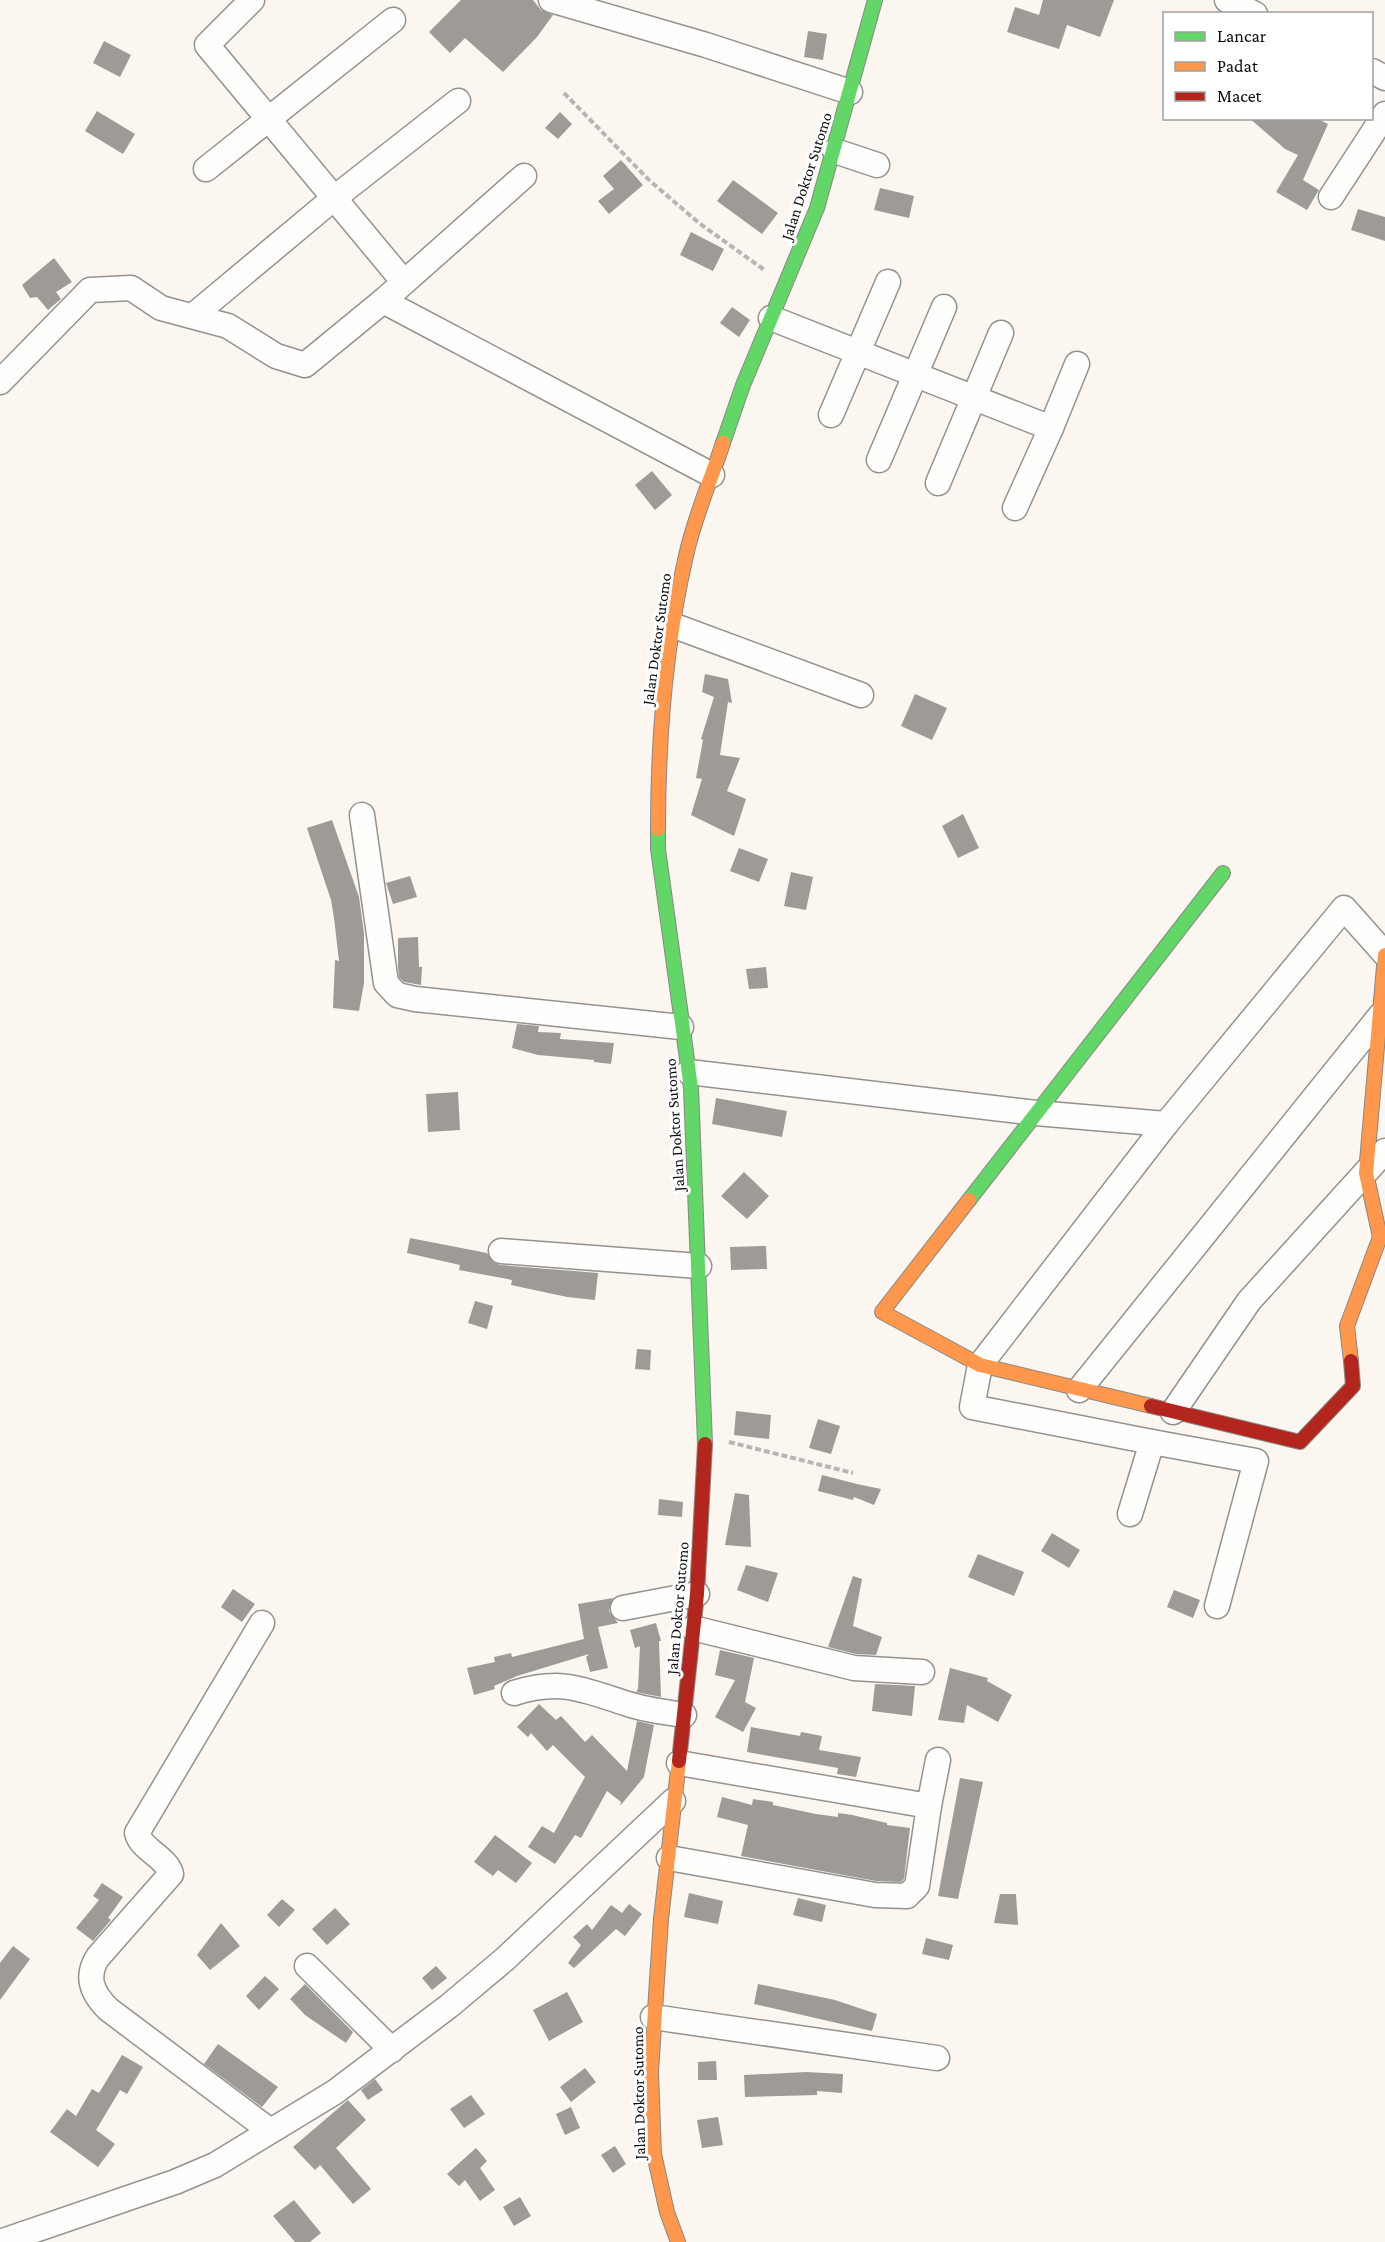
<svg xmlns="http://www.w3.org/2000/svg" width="1385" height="2242" font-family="'Crimson Pro',serif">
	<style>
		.building { fill: #9e9a96 }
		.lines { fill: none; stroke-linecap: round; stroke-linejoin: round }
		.street-casing { stroke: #94928f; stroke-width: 27 }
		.fast-casing { stroke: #8a8885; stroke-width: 16 }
		.slow-casing { stroke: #8a8885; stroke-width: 16 }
		.jam-casing { stroke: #8a8885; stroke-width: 16 }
		.path { stroke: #b7b6b5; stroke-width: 4; stroke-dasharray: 6 3; stroke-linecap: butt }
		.street { stroke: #fefefd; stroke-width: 24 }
		.fast { stroke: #63d668; stroke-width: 14 }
		.slow { stroke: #ff974d; stroke-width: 14 }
		.jam { stroke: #b3261e; stroke-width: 14 }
		.labels { text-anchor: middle; stroke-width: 6; stroke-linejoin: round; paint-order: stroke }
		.street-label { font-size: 16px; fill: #0c0c0c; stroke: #fff }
	</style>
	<rect width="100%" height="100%" fill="#fbf7f0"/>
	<!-- building -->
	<g class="building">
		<path d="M461 0H533L541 10 553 15 537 37 503 72 465 38 450 53 429 32Z"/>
		<path d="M1043 0H1114L1100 37 1067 25 1059 49 1007 32 1015 7 1039 15Z"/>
		<path d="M808 31 827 34 823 60 804 57Z"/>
		<path d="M104 41 131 55 120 77 93 63Z"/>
		<path d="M97 111 135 134 123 154 85 131Z"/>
		<path d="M560 112 572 124 558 139 545 128Z"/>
		<path d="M1249 118H1316L1328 124 1303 180 1319 190 1307 210 1276 192 1298 155 1285 149Z"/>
		<path d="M621 160 643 185 609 214 598 201 614 189 603 176Z"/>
		<path d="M733 180 778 213 762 234 717 201Z"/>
		<path d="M880 188 914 196 909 218 874 210Z"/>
		<path d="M1358 209 1385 217V241L1351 230Z"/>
		<path d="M691 232 724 249 713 271 680 255Z"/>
		<path d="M54 258 72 282 56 292 61 299 48 310 37 297 30 298 22 285Z"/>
		<path d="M732 307 750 320 739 337 720 323Z"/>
		<path d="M652 471 672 495 655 510 635 485Z"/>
		<path d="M705 674 728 679 732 703 728 702 720 755 740 758 727 791 746 799 734 836 691 815 702 779 696 778 703 740 701 739 714 697 702 692Z"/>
		<path d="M915 694 947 708 932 740 901 726Z"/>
		<path d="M963 814 979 848 958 858 942 826Z"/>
		<path d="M332 820 359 897 364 933V983L359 1011 333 1008 335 960 339 961 334 918 331 900 307 828Z"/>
		<path d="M739 848 768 859 759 882 730 871Z"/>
		<path d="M791 872 813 877 806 910 784 906Z"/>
		<path d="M410 876 417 897 393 904 386 883Z"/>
		<path d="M418 937 419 967H422L421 985 404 982 399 977 398 966V938Z"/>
		<path d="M766 967 768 988 749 989 746 969Z"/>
		<path d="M517 1024 539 1026 538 1032 561 1033 560 1039 614 1043 611 1064 594 1062V1060L538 1055 512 1048Z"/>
		<path d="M458 1092 460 1130 428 1132 426 1094Z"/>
		<path d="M716 1098 787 1111 782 1137 712 1124Z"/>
		<path d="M744 1172 769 1196 747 1219 721 1196Z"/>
		<path d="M410 1238 487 1253 493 1262 500 1265 598 1273 595 1300 567 1297 511 1285 512 1280 459 1270 460 1265 407 1253Z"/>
		<path d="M766 1246 767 1269 731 1270 730 1247Z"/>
		<path d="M475 1301 493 1306 487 1329 468 1323Z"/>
		<path d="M637 1349 651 1350 650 1370 635 1369Z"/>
		<path d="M736 1411 771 1415 769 1439 734 1435Z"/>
		<path d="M818 1419 840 1426 831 1454 809 1448Z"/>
		<path d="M822 1475 857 1484 881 1489 874 1505 854 1497 853 1500 818 1491Z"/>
		<path d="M735 1493 749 1495 751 1547 725 1545Z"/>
		<path d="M659 1499 683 1502 682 1517 658 1515Z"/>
		<path d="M1052 1533 1080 1550 1069 1568 1041 1551Z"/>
		<path d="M978 1554 1024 1572 1014 1596 968 1577Z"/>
		<path d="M746 1565 778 1573 768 1602 737 1590Z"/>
		<path d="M853 1576 862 1579 853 1626 882 1637 876 1655 856 1654 828 1647Z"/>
		<path d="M233 1589 255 1604 242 1622 221 1607Z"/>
		<path d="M1174 1590 1200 1600 1193 1618 1167 1607Z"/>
		<path d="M613 1598 609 1611 618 1623 598 1627 608 1668 590 1672 586 1657 589 1654 517 1676 494 1686 495 1689 474 1695 467 1668 495 1662 494 1657 511 1653 512 1657 584 1639 578 1604Z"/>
		<path d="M656 1623 661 1641H659L661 1697 636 1692 638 1689 640 1646 635 1648 630 1630Z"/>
		<path d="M720 1650 754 1658 745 1702 756 1708 743 1732 715 1717 735 1680 715 1675Z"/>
		<path d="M950 1668 988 1678 987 1681 1012 1695 998 1722 967 1705 964 1723 938 1720Z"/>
		<path d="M875 1684 915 1686 912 1716 872 1711Z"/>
		<path d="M539 1704 556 1720 561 1716 585 1742 592 1735 627 1771 637 1721 654 1725 644 1777 620 1806 621 1802 607 1791 581 1838 575 1835 555 1864 528 1847 542 1826 554 1833 585 1777 553 1745 547 1751 531 1733 528 1737 517 1727Z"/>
		<path d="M751 1727 800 1736 801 1732 822 1736 819 1750 861 1757 856 1777 837 1774 838 1768 747 1752Z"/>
		<path d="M960 1778 983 1782 958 1899 938 1896Z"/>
		<path d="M722 1797 752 1805 753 1799 773 1802V1805L816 1814 838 1817V1813L852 1815 887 1823V1825L910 1828 904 1879 901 1882 876 1881 741 1856 748 1825 717 1817Z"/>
		<path d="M495 1835 532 1863 516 1883 498 1870 493 1876 474 1862Z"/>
		<path d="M102 1883 123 1897 108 1918 111 1920 93 1941 76 1928 99 1900 93 1896Z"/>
		<path d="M689 1893 723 1901 718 1924 684 1917Z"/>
		<path d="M1000 1894H1016L1018 1925 994 1923Z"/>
		<path d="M798 1898 826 1905 822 1922 793 1915Z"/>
		<path d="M282 1899 295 1910 279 1927 267 1915Z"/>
		<path d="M629 1904 642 1914 625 1936 616 1929 574 1968 568 1963 581 1945 573 1937 587 1924 592 1930 611 1905 622 1913Z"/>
		<path d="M335 1908 350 1924 327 1945 312 1929Z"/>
		<path d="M221 1923 240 1946 210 1970 197 1955Z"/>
		<path d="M926 1938 953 1945 949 1960 922 1954Z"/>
		<path d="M13 1946 30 1959 0 2000V1963Z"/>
		<path d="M436 1966 447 1978 432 1990 422 1978Z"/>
		<path d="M265 1976 279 1989 259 2010 246 1996Z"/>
		<path d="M305 1984 353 2032 346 2043 305 2015 290 1999Z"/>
		<path d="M758 1984 835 2000 877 2014 872 2031 754 2004Z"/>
		<path d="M567 1992 583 2022 549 2041 533 2010Z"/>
		<path d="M218 2044 278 2087 262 2107 204 2064Z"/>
		<path d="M122 2055 143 2067 127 2094 120 2090 96 2130 115 2144 98 2167 50 2132 67 2109 76 2116 92 2089 99 2093Z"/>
		<path d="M716 2061 717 2080H698V2062Z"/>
		<path d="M585 2068 596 2082 571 2102 560 2087Z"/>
		<path d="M806 2072 843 2074 842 2093 817 2091V2095L745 2097 744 2075Z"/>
		<path d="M375 2079 383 2090 368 2100 361 2090Z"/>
		<path d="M471 2095 485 2114 464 2128 450 2109Z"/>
		<path d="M348 2100 366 2120 336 2148 371 2189 353 2204 320 2165 315 2170 293 2147Z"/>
		<path d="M571 2107 580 2128 565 2135 556 2114Z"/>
		<path d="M718 2117 723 2145 702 2148 697 2120Z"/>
		<path d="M615 2146 626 2164 613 2173 601 2155Z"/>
		<path d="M476 2148 487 2161 480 2168 495 2190 480 2201 465 2180 459 2186 447 2174Z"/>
		<path d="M520 2197 531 2216 514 2226 503 2207Z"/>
		<path d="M294 2200 321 2233 310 2242H295L273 2216Z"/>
	</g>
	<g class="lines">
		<defs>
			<g id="street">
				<path d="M252 0 207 45 403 281"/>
				<path d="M551 0 706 45 850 92"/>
				<path d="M1227 0 1255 14"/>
				<path d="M1372 71 1385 78"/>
				<path d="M835 151 877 165"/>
				<path d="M206 169 393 20"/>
				<path d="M1331 197 1385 114"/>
				<path d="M383 301 712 475"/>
				<path d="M194 315 333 199 458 101"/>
				<path d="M771 318 1051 428 1077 364"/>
				<path d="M0 382 90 290 131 288 161 308 228 326 276 356 305 365 383 301 524 176"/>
				<path d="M831 415 888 282"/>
				<path d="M879 460 944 307"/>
				<path d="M938 483 1001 333"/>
				<path d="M1015 508 1051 428"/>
				<path d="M672 625 861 695"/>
				<path d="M362 815 386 983 397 995 415 999 681 1027"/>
				<path d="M689 1072 1036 1113 1166 1124"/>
				<path d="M501 1251 699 1266"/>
				<path d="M1079 1390 1380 1016"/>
				<path d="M1173 1412 1249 1301 1385 1151"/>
				<path d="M1152 1442 1256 1461 1217 1606"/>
				<path d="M1130 1514 1152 1442 972 1407 980 1365 1166 1124 1344 908 1385 954"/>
				<path d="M623 1608 697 1594"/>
				<path d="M262 1623 137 1833C141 1850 167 1857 171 1874L98 1957C85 1977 92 1993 108 2009L269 2130"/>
				<path d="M693 1628 854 1668 922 1672"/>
				<path d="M514 1693C563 1678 583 1690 628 1704 646 1710 665 1712 684 1715"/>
				<path d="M929 1806 938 1760"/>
				<path d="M669 1858 875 1895 907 1896 917 1886 929 1806 679 1763"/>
				<path d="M307 1966 392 2050"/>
				<path d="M653 2017 937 2058"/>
				<path d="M0 2242 175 2182 215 2165 335 2092 449 2006 505 1959 673 1801"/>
			</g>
			<g id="fast">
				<path d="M723 443 743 385 817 208 875 0"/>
				<path d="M658 829V849L691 1088 705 1444"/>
				<path d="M969 1200 1223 873"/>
			</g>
			<g id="slow">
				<path d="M658 829C658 737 665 646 686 556 694 518 711 480 723 443"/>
				<path d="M969 1200 882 1312 980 1365 1151 1406"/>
				<path d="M1351 1361 1347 1326 1380 1237 1366 1173 1385 955"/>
				<path d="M678 2242 667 2212 654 2154 651 2072 661 1919 679 1761"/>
			</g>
			<g id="jam">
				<path d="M1151 1406 1300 1442 1353 1386 1351 1361"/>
				<path d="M679 1761 697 1594 705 1444"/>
			</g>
		</defs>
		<!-- street casing -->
		<use href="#street" class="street-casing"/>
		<!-- fast casing -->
		<use href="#fast" class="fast-casing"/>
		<!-- slow casing -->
		<use href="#slow" class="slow-casing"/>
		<!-- jam casing -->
		<use href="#jam" class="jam-casing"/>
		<!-- path -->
		<g class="path">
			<path d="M564 93 650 181 699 223 766 271"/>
			<path d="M729 1442 853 1473"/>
		</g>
		<!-- street -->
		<use href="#street" class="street"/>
		<!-- fast -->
		<use href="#fast" class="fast"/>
		<!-- slow -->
		<use href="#slow" class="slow"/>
		<!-- jam -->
		<use href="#jam" class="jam"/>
	</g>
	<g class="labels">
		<!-- street labels -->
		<g class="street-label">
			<text transform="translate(806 176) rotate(-72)" y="6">Jalan Doktor Sutomo</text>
			<text transform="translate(656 639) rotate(-82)" y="6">Jalan Doktor Sutomo</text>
			<text transform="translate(674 1125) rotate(-94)" y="6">Jalan Doktor Sutomo</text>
			<text transform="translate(677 1608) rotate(-85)" y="6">Jalan Doktor Sutomo</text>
			<text transform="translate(638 2093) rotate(-91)" y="6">Jalan Doktor Sutomo</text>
		</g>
	</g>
	<!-- legend -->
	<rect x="1163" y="12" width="210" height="108" fill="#ffffff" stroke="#9e9e9e" stroke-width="1.5"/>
	<rect x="1175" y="32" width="30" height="9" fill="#63d668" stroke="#9e9e9e" stroke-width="1.5"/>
	<text x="1217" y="42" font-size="18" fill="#0c0c0c">Lancar</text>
	<rect x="1175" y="62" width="30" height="9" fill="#ff974d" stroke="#9e9e9e" stroke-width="1.5"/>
	<text x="1217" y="72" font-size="18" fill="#0c0c0c">Padat</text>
	<rect x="1175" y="92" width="30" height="9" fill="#b3261e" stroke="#9e9e9e" stroke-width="1.5"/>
	<text x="1217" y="102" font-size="18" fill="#0c0c0c">Macet</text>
</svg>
